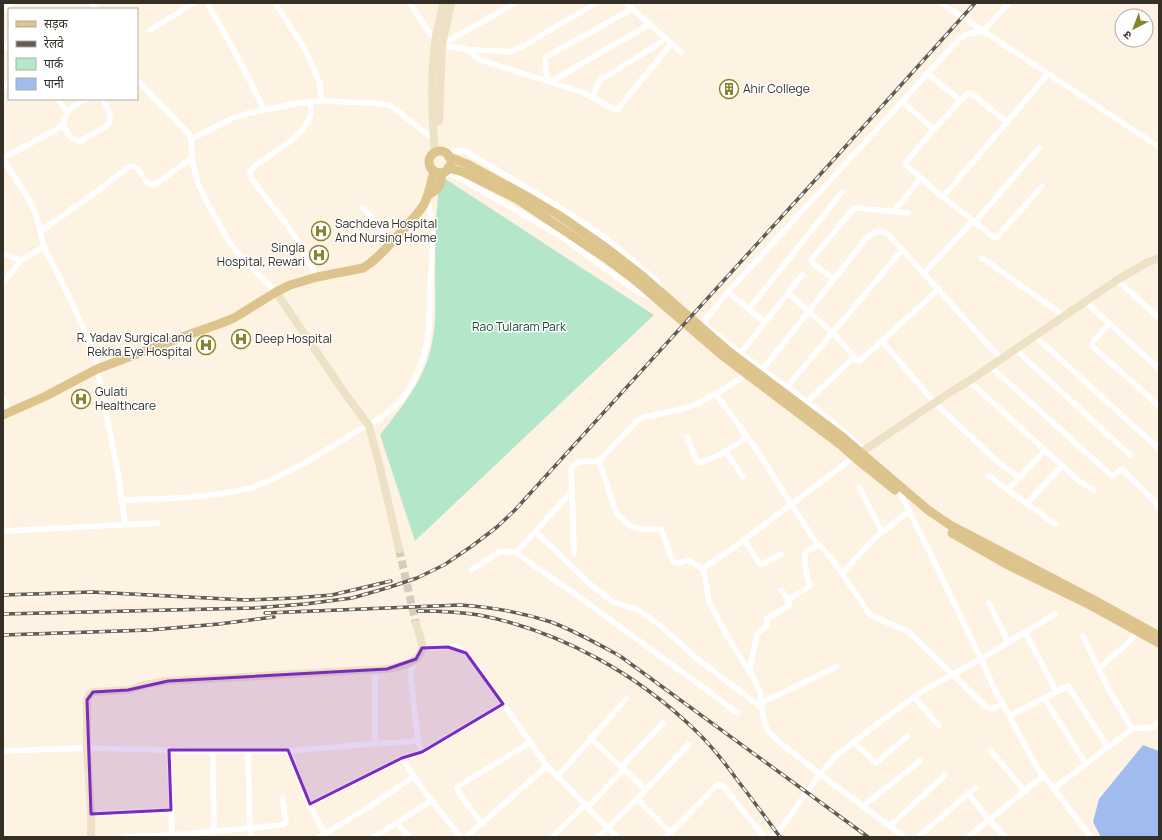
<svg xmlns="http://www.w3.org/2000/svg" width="1162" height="840" font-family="Manrope,'Noto Sans Devanagari',sans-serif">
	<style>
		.green { fill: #b4e7ca }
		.water { fill: #a0bbed }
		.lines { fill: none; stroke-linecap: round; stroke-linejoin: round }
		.secondary-tunnel { stroke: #d6ccbd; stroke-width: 8; stroke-dasharray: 8 4; stroke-linecap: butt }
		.street { stroke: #fff; stroke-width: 5.5 }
		.secondary { stroke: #ede2c5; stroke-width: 8 }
		.primary { stroke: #dcc48c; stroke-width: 9 }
		.rail-casing { stroke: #625c52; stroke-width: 3.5 }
		.rail { stroke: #fff; stroke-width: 2; stroke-dasharray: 6; stroke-linecap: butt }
		.marked { fill: #7b2cbf; fill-opacity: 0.2; stroke: #7b2cbf; stroke-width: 3; stroke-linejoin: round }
		.labels { text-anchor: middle; stroke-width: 3; stroke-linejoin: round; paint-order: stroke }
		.poi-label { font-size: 12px; fill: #342f27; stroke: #fff; text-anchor: start }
		.park-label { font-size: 12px; fill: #1b4933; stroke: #fff }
	</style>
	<rect width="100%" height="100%" fill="#fef3e2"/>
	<!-- green -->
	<path class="green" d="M439 177 447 180 654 315 415 541 380 435C399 410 420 386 429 355 439 323 434 286 435 253 435 227 438 202 439 177Z"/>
	<!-- water -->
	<path class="water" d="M1143 745 1159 751V837H1101L1093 822 1099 799Z"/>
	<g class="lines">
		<!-- secondary-tunnel -->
		<path class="secondary-tunnel" d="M399 549 416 624"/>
		<!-- street -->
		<g class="street">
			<path d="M91 3 96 9"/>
			<path d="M207 3C228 38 247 73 264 110"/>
			<path d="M275 3 305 49 319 81 322 101"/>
			<path d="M410 3 435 42C452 51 488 50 508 52L512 51 520 48 596 3"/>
			<path d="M626 3 681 52"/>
			<path d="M941 3 1159 147"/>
			<path d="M3 9 11 3"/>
			<path d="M150 30 194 3"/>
			<path d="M440 39 447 40 452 39 515 3"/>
			<path d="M3 48 9 45"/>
			<path d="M464 48 480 60 582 92 615 110H617L671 44"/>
			<path d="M927 73 960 100"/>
			<path d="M137 80 189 134 191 141 192 158 197 181 208 204 228 240 236 251 276 292"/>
			<path d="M547 81 545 62 546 57 632 9"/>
			<path d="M550 82 650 24"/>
			<path d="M3 88 9 84"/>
			<path d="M592 98 598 83 602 79 666 39"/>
			<path d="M58 99 67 112"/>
			<path d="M311 101C311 107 312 114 309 119 303 135 279 149 266 158 260 162 253 166 250 172L251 178 284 221 299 242 317 277"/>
			<path d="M902 102 934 129"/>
			<path d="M1007 122 972 94 968 93 934 129 906 162V165L939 194 995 238 997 237 1042 186"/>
			<path d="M63 125C68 133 71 142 81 141L108 125C114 117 106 107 103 99"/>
			<path d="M191 139 233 118 249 113 299 103 322 101 372 103 391 106 434 139"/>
			<path d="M3 158 59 128C66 123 63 118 68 112 72 106 80 102 86 99"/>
			<path d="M3 159 30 201 37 218 44 247 70 298 94 353 118 473 125 524"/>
			<path d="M445 172 461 179 559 235 639 293 650 296 657 292 659 287 658 282 655 279 598 232 551 202 465 151H457L447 154"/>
			<path d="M943 197 1048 74"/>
			<path d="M362 207 373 219 390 243"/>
			<path d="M893 212 921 178"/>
			<path d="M414 217 424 224 432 226"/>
			<path d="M975 222 1039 148"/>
			<path d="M41 231 96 192 130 166C142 165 142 187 156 184L192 158"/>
			<path d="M3 254 21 260"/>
			<path d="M982 258 1064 316"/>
			<path d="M924 273 973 221"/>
			<path d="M834 279 813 264 811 260 853 209 857 208 908 213"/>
			<path d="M1117 280 1159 318"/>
			<path d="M3 283 21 260 44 247"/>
			<path d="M728 292 765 322"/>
			<path d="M788 293 833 333 853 355V359"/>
			<path d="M1085 301 1159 369"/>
			<path d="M749 309 842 192"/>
			<path d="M1109 324 1092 343V346L1159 406"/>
			<path d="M1035 336 1159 449"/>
			<path d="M882 341 935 403 1000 464 1019 477"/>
			<path d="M1015 349 1130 455"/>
			<path d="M741 353 802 275"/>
			<path d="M990 366 1111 475 1113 476 1120 470H1123L1159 506"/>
			<path d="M763 369 865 240C873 232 878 228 888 234L1001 359"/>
			<path d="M969 381 1079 481 1094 490"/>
			<path d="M787 387 902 250"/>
			<path d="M716 394 756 449 813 538 832 559 869 613 875 617 909 632 986 707 991 709 1002 704"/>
			<path d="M3 398 10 412"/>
			<path d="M807 402 852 359H855L859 361 862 359 939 289"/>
			<path d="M687 437 697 462 700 463 723 453 748 437"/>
			<path d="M864 450 853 439 807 402 727 343 706 325 705 320 728 292 858 150 959 39 967 34 983 31 1009 3"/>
			<path d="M1045 450 1008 490 1055 524"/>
			<path d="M726 452 743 477"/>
			<path d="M599 461 616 512C618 515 621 518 624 521 638 534 645 527 661 529L673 561 677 563 689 560 702 569 733 548 854 457"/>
			<path d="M989 476 1008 490"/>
			<path d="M896 485 934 561 981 659 996 692 1037 767 1091 837"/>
			<path d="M859 487 882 532"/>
			<path d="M121 500C163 499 210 498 251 488 257 486 264 482 270 480 296 469 320 454 344 439 365 425 390 417 405 395 418 376 427 351 429 328 430 315 430 302 430 289 431 259 437 227 427 199"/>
			<path d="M1027 503 1062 466"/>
			<path d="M3 531 158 523"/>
			<path d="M536 532 590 584 613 602 636 609 660 625 696 658 762 708"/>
			<path d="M744 540 760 564H763L781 554"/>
			<path d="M516 553 572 491"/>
			<path d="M574 554 573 517 571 471 572 467 578 462 599 461 638 420 645 417 682 409 697 404 724 389 741 378"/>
			<path d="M703 568 709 602 729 639 756 682 760 693 764 721 768 731 779 742 820 774 904 837"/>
			<path d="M471 570 499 552 507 551 516 553 575 594 738 713"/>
			<path d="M842 573 876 537 908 512"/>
			<path d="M788 600 810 586C808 578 801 559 807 551 810 549 815 547 819 545"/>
			<path d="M989 603 1008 642"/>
			<path d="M1025 632 1056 691"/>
			<path d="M1083 636 1107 686 1132 729"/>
			<path d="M422 648 454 647C463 649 468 656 475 664L547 766 617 837"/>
			<path d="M416 659 411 671V679L418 741 422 752"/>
			<path d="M1099 668 1125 646 1138 631"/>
			<path d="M375 670V744"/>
			<path d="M749 672 757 635 759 632 768 625 766 619 789 606 790 602 781 590"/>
			<path d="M914 697 939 726"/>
			<path d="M1044 698 1086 764"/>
			<path d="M761 703 836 667"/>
			<path d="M1009 716 1068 686 1108 747"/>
			<path d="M590 738 645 789"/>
			<path d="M854 742 876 763 907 737"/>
			<path d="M169 750 172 835"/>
			<path d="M990 750 1025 791"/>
			<path d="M3 751 87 748 197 751H289L304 793 326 837"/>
			<path d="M213 751 214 831"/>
			<path d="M248 751 250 829 252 837"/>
			<path d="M289 751 358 745 418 741"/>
			<path d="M402 758C419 786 439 811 461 837"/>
			<path d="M621 767 663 723"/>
			<path d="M558 776 626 699"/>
			<path d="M1053 789 1132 729 1153 727 1159 722"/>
			<path d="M968 793 989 820 1006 837"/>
			<path d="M637 799 670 832"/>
			<path d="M310 804 402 758 422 752 503 704"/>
			<path d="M863 806 920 761"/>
			<path d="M588 807 624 769"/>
			<path d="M91 814 171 810"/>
			<path d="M397 823 409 837"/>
			<path d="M482 824 459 793 457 787 531 742"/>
			<path d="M890 826 945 775"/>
			<path d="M124 837 172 835 283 825 286 822 282 798"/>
			<path d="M319 837 366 809 413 777"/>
			<path d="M374 837 431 801"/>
			<path d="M466 837 547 766"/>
			<path d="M552 837 586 804"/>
			<path d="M598 837 637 799 689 744"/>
			<path d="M666 837 716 786 720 784 724 787 764 837"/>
			<path d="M772 837 782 827 820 774 837 755 880 722 924 690 981 659 1055 614"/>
			<path d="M918 837 975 788"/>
			<path d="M968 837 1043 776"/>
		</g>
		<!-- secondary -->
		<g class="secondary">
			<path d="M439 121 442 45 451 3"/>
			<path d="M435 152C432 119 431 76 435 42 437 29 441 16 443 3"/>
			<path d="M276 292 346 395 369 426 380 467 399 549"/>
			<path d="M857 455 952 391 969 381 1117 280 1146 263 1159 258"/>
			<path d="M91 837V814L87 748V700L90 694 93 692 128 690 148 684 168 681 387 669C399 667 419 664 422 649 423 642 418 631 416 624"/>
		</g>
		<!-- primary -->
		<g class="primary">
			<circle cx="440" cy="162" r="11"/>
			<path d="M449 157 467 164 528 197 560 216 609 250 640 274 727 350 840 435 928 510 950 525 1094 600 1159 636"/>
			<path d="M448 168 463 172 517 199 604 257 635 280 723 356 842 446 854 457 895 490"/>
			<path d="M428 195C439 189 442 186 441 173"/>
			<path d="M3 415 46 396 97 369 185 336 219 324 234 318 276 292 290 285 317 277 363 268C377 260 388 246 399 234 407 225 416 216 423 206 429 196 431 182 434 171"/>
			<path d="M952 533 1008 565 1090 605 1159 643"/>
		</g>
		<defs>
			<g id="rail">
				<path d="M3 595 92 592 246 600 295 598 332 595 391 581"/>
				<path d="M418 611C440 611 463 612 484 616 563 633 637 674 695 730 711 745 725 763 738 781 752 799 766 818 780 837"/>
				<path d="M265 613 460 605C491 607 521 612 551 622 575 631 598 644 620 656L868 837"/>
				<path d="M3 614 253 608 305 604 352 598 387 588 417 578 444 565 472 546 497 527 515 510 837 156 975 3"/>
				<path d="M3 635 149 630 219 624 274 617"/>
			</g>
		</defs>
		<!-- rail casing -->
		<use href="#rail" class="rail-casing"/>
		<!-- rail -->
		<use href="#rail" class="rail"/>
	</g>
	<!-- marked area -->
	<path class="marked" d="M448 647 466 653 503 704 422 752 402 758 310 804 288 750H169L171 810 91 814 87 700 93 692 128 690 168 681 387 669 416 659 422 648Z"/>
	<!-- icons -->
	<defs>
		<symbol id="building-ring" viewBox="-11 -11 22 22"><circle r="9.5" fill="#fff" stroke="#89832b" stroke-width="1.5"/><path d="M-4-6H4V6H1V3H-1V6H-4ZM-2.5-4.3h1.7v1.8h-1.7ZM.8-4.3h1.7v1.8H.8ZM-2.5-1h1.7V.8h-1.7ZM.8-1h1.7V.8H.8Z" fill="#89832b"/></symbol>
		<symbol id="hospital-ring" viewBox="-11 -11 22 22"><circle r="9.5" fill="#fff" stroke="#89832b" stroke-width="1.5"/><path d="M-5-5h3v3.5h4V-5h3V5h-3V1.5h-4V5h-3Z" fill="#89832b"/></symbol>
	</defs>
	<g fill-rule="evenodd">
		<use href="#building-ring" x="718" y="78" width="22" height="22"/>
		<use href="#hospital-ring" x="310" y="220" width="22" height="22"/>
		<use href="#hospital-ring" x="308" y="244" width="22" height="22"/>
		<use href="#hospital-ring" x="230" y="328" width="22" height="22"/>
		<use href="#hospital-ring" x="195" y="334" width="22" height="22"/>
		<use href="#hospital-ring" x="70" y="388" width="22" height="22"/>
	</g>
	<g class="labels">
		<!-- poi labels -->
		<g class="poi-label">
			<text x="743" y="93">Ahir College</text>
			<text x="335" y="228">Sachdeva Hospital<tspan x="335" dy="14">And Nursing Home</tspan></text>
			<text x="305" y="252" text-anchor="end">Singla<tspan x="305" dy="14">Hospital, Rewari</tspan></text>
			<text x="192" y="342" text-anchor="end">R. Yadav Surgical and<tspan x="192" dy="14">Rekha Eye Hospital</tspan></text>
			<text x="255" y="343">Deep Hospital</text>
			<text x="95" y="396">Gulati<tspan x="95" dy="14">Healthcare</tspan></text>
		</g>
		<!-- park labels -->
		<g class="park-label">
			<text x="519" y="331">Rao Tularam Park</text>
		</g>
	</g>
	<!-- border -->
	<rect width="1162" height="840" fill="none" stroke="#342f27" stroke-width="8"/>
	<!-- legend -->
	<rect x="8" y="8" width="130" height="92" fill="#ffffff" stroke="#aeaca9"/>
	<rect x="16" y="21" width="20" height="6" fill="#dcc48c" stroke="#aeaca9"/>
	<text x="44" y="28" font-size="12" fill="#342f27">सड़क</text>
	<rect x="16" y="41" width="20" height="6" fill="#625c52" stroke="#aeaca9"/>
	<text x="44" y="48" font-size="12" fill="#342f27">रेलवे</text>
	<rect x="16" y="58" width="20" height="12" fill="#b4e7ca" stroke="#aeaca9"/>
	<text x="44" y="68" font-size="12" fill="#342f27">पार्क</text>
	<rect x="16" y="78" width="20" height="12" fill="#a0bbed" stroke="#aeaca9"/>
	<text x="44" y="88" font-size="12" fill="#342f27">पानी</text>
	<!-- north arrow -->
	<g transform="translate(1134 28) rotate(222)"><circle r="19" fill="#ffffff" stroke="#aeaca9"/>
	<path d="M0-3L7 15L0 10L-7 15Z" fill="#89832b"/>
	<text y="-6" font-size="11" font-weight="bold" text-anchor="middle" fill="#342f27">उ</text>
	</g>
</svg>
